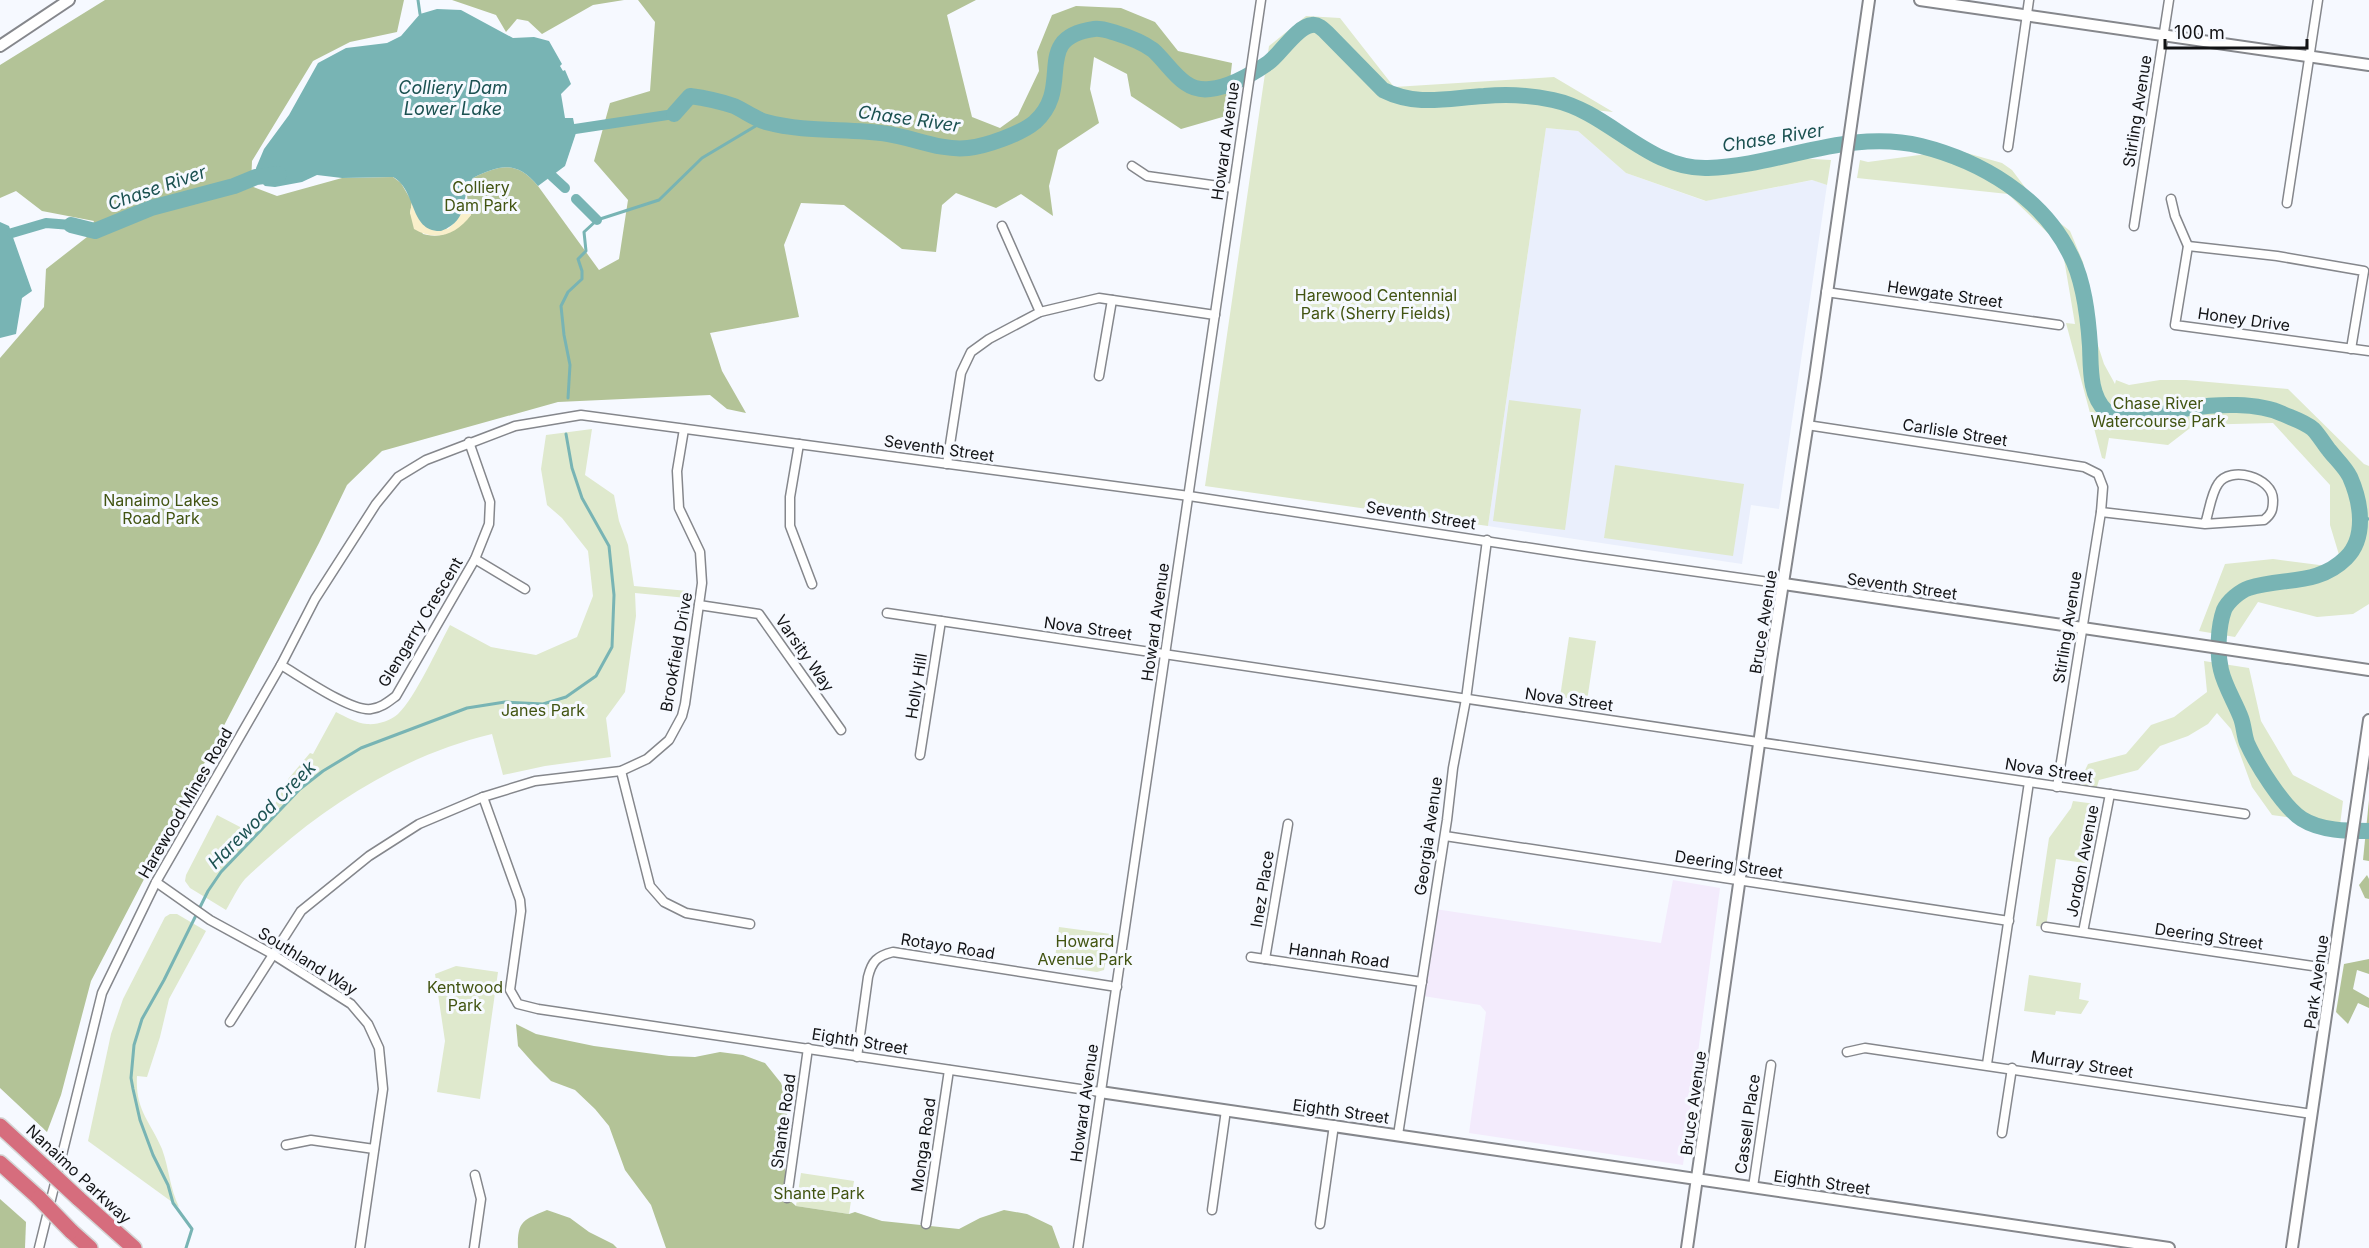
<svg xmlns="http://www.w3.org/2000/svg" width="2369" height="1248" font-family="Inter,sans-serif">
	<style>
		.commercial { fill: #f3ebfc }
		.built { fill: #eaeffc }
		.green { fill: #dfe9cd }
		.forest { fill: #b3c397 }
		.sand { fill: #f9efca }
		.water { fill: #78b4b4 }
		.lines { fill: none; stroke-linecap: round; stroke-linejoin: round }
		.stream { stroke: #78b4b4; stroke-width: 3 }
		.canal { stroke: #78b4b4; stroke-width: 10 }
		.river { stroke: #78b4b4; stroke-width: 16 }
		.minor-casing { stroke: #85878c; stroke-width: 11 }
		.tertiary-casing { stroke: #85878c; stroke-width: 14 }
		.motorway-casing { stroke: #d4d5d5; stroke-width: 18 }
		.minor { stroke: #fff; stroke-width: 8 }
		.tertiary { stroke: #fff; stroke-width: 10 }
		.motorway { stroke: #d66d7d; stroke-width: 15 }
		.motorway-bridge-casing { stroke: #d4d5d5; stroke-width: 18; stroke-linecap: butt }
		.motorway-bridge { stroke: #d66d7d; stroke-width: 15 }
		.labels { text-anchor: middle; stroke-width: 6; stroke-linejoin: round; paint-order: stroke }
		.street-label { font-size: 16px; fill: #121315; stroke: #f6f9ff }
		.park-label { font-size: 16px; fill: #425412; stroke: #f6f9ff }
		.water-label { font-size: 18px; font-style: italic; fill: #1b5151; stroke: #f6f9ff }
	</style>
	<rect width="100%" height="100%" fill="#f6f9ff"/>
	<!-- commercial -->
	<path class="commercial" d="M1673 880 1720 888 1683 1165 1469 1133 1486 1012 1480 1005 1423 996 1435 909 1661 943Z"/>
	<!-- built -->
	<path class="built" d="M1546 128 1578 131 1626 173 1705 201 1813 180 1827 185 1779 509 1751 505 1742 564 1488 526Z"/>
	<!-- green -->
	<g class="green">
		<path d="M1306 16 1340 18 1394 87 1554 77 1613 112 1593 110 1664 159 1712 173 1741 170 1777 157 1831 160 1827 185 1812 180 1706 201 1626 173 1578 131 1546 128 1488 526 1205 486 1269 46Z"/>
		<path d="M1956 150 2002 163 2012 170 2039 206 2070 231 2083 262 2092 327 2104 364 2115 384 2116 380 2129 385 2160 380H2186L2288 389 2364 464 2369 466V604L2353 614 2317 617 2258 602 2235 637 2199 631 2225 564 2273 559 2343 568 2330 525V485L2273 423 2194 425 2168 445 2109 438 2105 459 2102 458 2066 323 2075 324 2062 247 2008 194 1857 178 1860 160 1868 162Z"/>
		<path d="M1509 400 1581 409 1565 530 1493 521Z"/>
		<path d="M592 429 585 475 614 495 619 521 628 545 634 586 688 591 687 598 635 593 636 616 625 692 606 718 611 757 545 766 503 775 492 734C412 753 338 797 276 851 266 860 255 869 245 879 238 887 232 900 226 910L190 888 185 881 186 875 217 815 242 828 274 806 289 778 310 753 313 754 336 712C346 717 356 723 367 724 377 725 390 721 398 714 415 698 438 647 450 625L491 647 536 655 577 637 593 596 588 551 562 518 547 505 541 469 546 435Z"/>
		<path d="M1615 465 1744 484 1733 556 1604 538Z"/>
		<path d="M1569 637 1596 641 1587 701 1560 697Z"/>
		<path d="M2204 661 2249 668 2261 721 2293 775 2343 801 2340 825 2272 815 2252 787 2231 729 2217 713 2208 724 2188 736 2160 746 2138 770 2099 780 2096 790 2077 787 2088 764 2126 754 2151 725 2174 717 2207 692Z"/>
		<path d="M2073 801 2096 804 2085 863 2056 859 2046 927 2036 926 2049 838 2071 808Z"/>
		<path d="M170 914H177L206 931 169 999 160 1037 147 1077 137 1076C135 1110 150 1121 162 1149 169 1168 170 1189 179 1207L88 1141 111 1034 123 999 165 917Z"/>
		<path d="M1059 927 1111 934 1104 970 1097 972 1054 966Z"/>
		<path d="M456 966 498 972 480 1099 437 1092 445 1041 435 974Z"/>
		<path d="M2029 975 2081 983 2079 999 2089 1001 2081 1014 2056 1011 2055 1015 2024 1011Z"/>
		<path d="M801 1173 854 1181 849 1214 796 1206Z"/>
	</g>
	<!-- forest -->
	<g class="forest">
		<path d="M105 0H404L397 32 350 42 313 61 252 161 251 186 277 196 342 178 393 177 401 183 412 202 410 213 423 234C446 240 453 229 471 215 467 201 464 191 473 178 501 164 517 161 538 186L599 270 619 259 628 200 594 161 610 103 650 91 655 22 638 0H976L947 15 972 117 1000 128 1018 115 1039 71 1037 52 1052 15 1076 6 1121 8 1155 22 1178 51 1232 63 1226 116 1181 129 1131 96 1127 74 1094 57 1090 89 1099 123 1058 150 1049 186 1053 216 1021 194 996 208 956 193 942 205 936 252 902 249 844 205 801 203 784 245 799 317 710 333 722 371 746 413 727 409 710 395 558 402 382 451 347 485 319 543 91 981 61 1095 47 1132 0 1088V358L44 307 46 269 87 237 94 221 42 211 16 191 0 198V65Z"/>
		<path d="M452 0H624L593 5 542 34 528 21 517 19 506 32 496 15Z"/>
		<path d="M2369 800V861L2363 860Z"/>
		<path d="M2367 875 2369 879V899L2365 898 2359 885Z"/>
		<path d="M2369 959V974L2357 970 2353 989 2369 998V1008L2358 1003 2348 1024 2336 1012 2344 964Z"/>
		<path d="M516 1024 536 1034 594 1046 669 1056 695 1057 720 1052 743 1055 765 1063 781 1083 789 1106 779 1151 787 1175V1198L796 1206 849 1214 855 1212 882 1221 959 1229 980 1218 1004 1210 1027 1214 1052 1226 1060 1248H666L651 1205 625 1170 609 1126 595 1109 575 1090 551 1081 534 1064 518 1046Z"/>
		<path d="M0 1199 26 1222 25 1248H0Z"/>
		<path d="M547 1210 570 1218 589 1232 613 1244 617 1248H518C517 1220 524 1220 547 1210Z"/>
	</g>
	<!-- sand -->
	<path class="sand" d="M467 201 471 215C456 235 436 242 414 229L410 213 412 202 415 212 448 229 456 221Z"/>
	<!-- water -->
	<g class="water">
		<path d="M437 9 461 10 513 38 534 37 549 41 562 64 560 66 563 71 565 70 571 84 561 94 565 118H573L576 133 565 166 538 186C517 161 501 164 473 178 459 196 472 219 441 231 409 232 417 190 393 177L342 178 317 175 302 182 275 187 265 186 256 177V168L264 149 289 115 318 63 346 48 387 43 401 36 420 14Z"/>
		<path d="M0 222 9 226 32 291 22 298 16 334 0 338Z"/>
	</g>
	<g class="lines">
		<!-- stream -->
		<g class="stream">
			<path d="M418 0 420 14"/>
			<path d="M568 398 570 365 564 335 561 306 568 292 582 279V271L578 259 586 251 584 232 597 220 659 200 702 158 764 121"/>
			<path d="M2360 517 2369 519"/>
			<path d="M186 1248 192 1229 173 1203 168 1185 153 1155 140 1120 133 1089 131 1078 134 1045 142 1019 164 980 208 891 221 872 300 789 323 771 361 748 467 708 505 702 543 704 566 697 596 676 612 647 614 595 609 546 582 498 572 468 566 434"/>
		</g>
		<!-- canal -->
		<g class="canal">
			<path d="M575 129 674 114"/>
			<path d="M552 176 565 188"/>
			<path d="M576 199 597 220"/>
			<path d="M12 233 46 223 71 225"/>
		</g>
		<!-- river -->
		<g class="river">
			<path d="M674 114 690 96C705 98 719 101 734 106 745 111 755 119 766 122 807 133 847 128 888 134 914 138 941 151 968 148 986 146 1021 134 1035 122 1075 86 1030 38 1094 29 1101 28 1109 31 1116 33 1129 37 1142 42 1153 50 1170 65 1183 93 1210 89 1229 87 1252 74 1268 63 1280 55 1297 26 1312 25 1318 24 1323 29 1327 33L1383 90C1417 107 1448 98 1484 96 1507 94 1530 95 1553 100 1610 112 1647 170 1708 168 1779 166 1848 128 1921 146 1981 161 2042 197 2070 254 2084 280 2088 316 2090 346 2091 367 2089 395 2106 411 2124 429 2168 411 2189 408 2216 404 2258 402 2283 414 2292 418 2305 422 2313 429 2319 435 2324 444 2329 450 2336 459 2345 467 2350 477 2361 502 2367 537 2346 558 2318 586 2283 577 2249 588 2240 591 2228 601 2224 610 2218 627 2217 653 2221 670 2225 687 2235 702 2241 718 2244 726 2244 735 2247 743 2256 763 2283 807 2302 819 2321 831 2347 831 2369 831"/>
			<path d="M71 225 95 231 151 208 234 186 256 177 279 174"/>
		</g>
		<defs>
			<g id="minor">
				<path d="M2008 147 2029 0"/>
				<path d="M1132 166 1147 176 1233 188"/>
				<path d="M2171 199 2175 216 2188 246 2175 325 2369 351"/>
				<path d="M2287 203 2318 0"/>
				<path d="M1002 226 1040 312"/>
				<path d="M2134 226 2169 0"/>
				<path d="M2188 246 2277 256 2364 271 2351 349"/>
				<path d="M1826 292 2059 325"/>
				<path d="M1099 376 1112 300"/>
				<path d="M1807 425 2084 467 2098 474 2103 487 2101 512 2057 787"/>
				<path d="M799 444 790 497V526L812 584"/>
				<path d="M947 464 961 373 971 352 989 339 1040 312 1099 298 1215 315"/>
				<path d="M2101 512 2205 524 2264 520C2272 514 2273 509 2273 500 2273 477 2230 465 2218 484 2211 494 2209 512 2205 524"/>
				<path d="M475 559 525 589"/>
				<path d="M699 605 759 614 841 730"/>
				<path d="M887 613 2245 814"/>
				<path d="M281 665C300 676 351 712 371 709 381 708 388 702 396 696L475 559 489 524 490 502 469 442"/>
				<path d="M920 755 941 621"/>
				<path d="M621 771 650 886 664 902 686 913 750 924"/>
				<path d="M483 797 520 900 521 911 510 990 518 1004 538 1009 1100 1092"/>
				<path d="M1445 836 2009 921"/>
				<path d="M156 882 210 920 274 955 351 1004 368 1024 379 1048 383 1089 360 1248"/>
				<path d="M2046 927 2333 969"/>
				<path d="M2083 932 2110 794"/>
				<path d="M1251 957 1422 982"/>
				<path d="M1265 959 1288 824"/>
				<path d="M230 1022 301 911 369 856 419 824 483 797 535 781 621 771 647 759 669 740 682 716 685 704 702 583 700 552 679 508 677 471 684 429"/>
				<path d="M1847 1052 1865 1048 2312 1114"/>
				<path d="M857 1057 868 977C872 961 877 956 893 952L1117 987"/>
				<path d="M1987 1064 2029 782"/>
				<path d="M2002 1133 2012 1068"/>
				<path d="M1398 1135 1447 820 1453 768 1466 699 1487 540"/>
				<path d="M286 1145 311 1140 374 1149"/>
				<path d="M1753 1187 1771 1065"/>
				<path d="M787 1198 808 1048"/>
				<path d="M1212 1210 1226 1110"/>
				<path d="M926 1224 949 1070"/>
				<path d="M1320 1224 1334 1125"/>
				<path d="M39 1248 102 993 156 882 281 665 315 599 376 504 398 477 426 460 515 426 581 415 1189 496 1584 556 1784 584"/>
				<path d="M474 1248 481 1199 475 1175"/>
				<path d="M1078 1248 1261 0"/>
			</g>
			<g id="tertiary">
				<path d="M1920 0 2369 65"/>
				<path d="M0 46 69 0"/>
				<path d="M1784 584 2369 670"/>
				<path d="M1100 1092 2169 1248"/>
				<path d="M1687 1248 1771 660 1815 377 1869 0"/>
				<path d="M2292 1248 2369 720"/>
			</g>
			<g id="motorway">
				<path d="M0 1126 49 1171"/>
				<path d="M0 1163 39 1198"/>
				<path d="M78 1198 134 1248"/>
				<path d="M71 1231 90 1248"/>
			</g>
		</defs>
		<!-- minor casing -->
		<use href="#minor" class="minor-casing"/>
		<!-- tertiary casing -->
		<use href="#tertiary" class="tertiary-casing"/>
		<!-- motorway casing -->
		<use href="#motorway" class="motorway-casing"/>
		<!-- minor -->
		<use href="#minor" class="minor"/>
		<!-- tertiary -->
		<use href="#tertiary" class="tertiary"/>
		<!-- motorway -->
		<use href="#motorway" class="motorway"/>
		<defs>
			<g id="motorway-bridge">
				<path d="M49 1171 78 1198"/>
				<path d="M39 1198 71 1231"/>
			</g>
		</defs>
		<!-- motorway-bridge casing -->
		<use href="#motorway-bridge" class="motorway-bridge-casing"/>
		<!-- motorway-bridge -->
		<use href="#motorway-bridge" class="motorway-bridge"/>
	</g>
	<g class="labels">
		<!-- street labels -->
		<g class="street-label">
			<text transform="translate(2137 111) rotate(-81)" y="6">Stirling Avenue</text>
			<text transform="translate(1225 141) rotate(-82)" y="6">Howard Avenue</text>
			<text transform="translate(1945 294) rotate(8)" y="6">Hewgate Street</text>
			<text transform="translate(2244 319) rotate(8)" y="6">Honey Drive</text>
			<text transform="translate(1955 432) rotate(9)" y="6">Carlisle Street</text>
			<text transform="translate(939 448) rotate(8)" y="6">Seventh Street</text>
			<text transform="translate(1421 515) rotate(9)" y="6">Seventh Street</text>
			<text transform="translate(1902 586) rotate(8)" y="6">Seventh Street</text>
			<text transform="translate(420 622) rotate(-59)" y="6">Glengarry Crescent</text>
			<text transform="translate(1155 622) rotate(-82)" y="6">Howard Avenue</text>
			<text transform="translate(1763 622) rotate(-81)" y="6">Bruce Avenue</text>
			<text transform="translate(2067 627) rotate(-81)" y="6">Stirling Avenue</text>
			<text transform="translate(1088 628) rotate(8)" y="6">Nova Street</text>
			<text transform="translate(676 652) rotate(-80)" y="6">Brookfield Drive</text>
			<text transform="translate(805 653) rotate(55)" y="6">Varsity Way</text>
			<text transform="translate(916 686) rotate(-81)" y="6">Holly Hill</text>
			<text transform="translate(1569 699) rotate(8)" y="6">Nova Street</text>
			<text transform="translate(2049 770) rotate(9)" y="6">Nova Street</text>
			<text transform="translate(185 803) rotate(-60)" y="6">Harewood Mines Road</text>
			<text transform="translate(1428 836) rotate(-82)" y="6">Georgia Avenue</text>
			<text transform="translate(2082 861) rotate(-79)" y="6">Jordon Avenue</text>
			<text transform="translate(1729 864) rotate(9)" y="6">Deering Street</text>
			<text transform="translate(1262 889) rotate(-81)" y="6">Inez Place</text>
			<text transform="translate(2209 936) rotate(8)" y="6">Deering Street</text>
			<text transform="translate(948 946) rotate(9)" y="6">Rotayo Road</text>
			<text transform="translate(1339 955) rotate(8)" y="6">Hannah Road</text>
			<text transform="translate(308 961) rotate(32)" y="6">Southland Way</text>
			<text transform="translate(2316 982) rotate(-82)" y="6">Park Avenue</text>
			<text transform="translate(860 1041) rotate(9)" y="6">Eighth Street</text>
			<text transform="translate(2082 1064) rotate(9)" y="6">Murray Street</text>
			<text transform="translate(1084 1103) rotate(-82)" y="6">Howard Avenue</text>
			<text transform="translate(1693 1103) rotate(-82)" y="6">Bruce Avenue</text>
			<text transform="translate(1341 1111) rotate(8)" y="6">Eighth Street</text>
			<text transform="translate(783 1121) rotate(-82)" y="6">Shante Road</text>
			<text transform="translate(1747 1124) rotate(-82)" y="6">Cassell Place</text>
			<text transform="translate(923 1145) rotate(-82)" y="6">Monga Road</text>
			<text transform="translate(79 1174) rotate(43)" y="6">Nanaimo Parkway</text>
			<text transform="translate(1822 1182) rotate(8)" y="6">Eighth Street</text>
		</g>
		<!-- park labels -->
		<g class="park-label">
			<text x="481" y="193">Colliery<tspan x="481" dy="18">Dam Park</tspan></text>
			<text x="1376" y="301">Harewood Centennial<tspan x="1376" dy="18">Park (Sherry Fields)</tspan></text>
			<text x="2158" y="409">Chase River<tspan x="2158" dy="18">Watercourse Park</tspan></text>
			<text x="161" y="506">Nanaimo Lakes<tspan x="161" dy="18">Road Park</tspan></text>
			<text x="543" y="716">Janes Park</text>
			<text x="1085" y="947">Howard<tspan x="1085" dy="18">Avenue Park</tspan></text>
			<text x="465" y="993">Kentwood<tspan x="465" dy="18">Park</tspan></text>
			<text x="819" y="1199">Shante Park</text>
		</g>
		<!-- water labels -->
		<g class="water-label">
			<text x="453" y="94">Colliery Dam<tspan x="453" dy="21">Lower Lake</tspan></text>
			<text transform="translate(909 119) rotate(8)" y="6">Chase River</text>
			<text transform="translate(1773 138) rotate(-9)" y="6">Chase River</text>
			<text transform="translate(157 188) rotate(-19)" y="6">Chase River</text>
			<text transform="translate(262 815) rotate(-45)" y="6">Harewood Creek</text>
		</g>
	</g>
	<!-- scale -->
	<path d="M2165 39v9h142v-9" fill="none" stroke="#121315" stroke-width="3"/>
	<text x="2174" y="39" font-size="18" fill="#121315" stroke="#f6f9ff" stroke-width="4.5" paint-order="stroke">100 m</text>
</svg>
